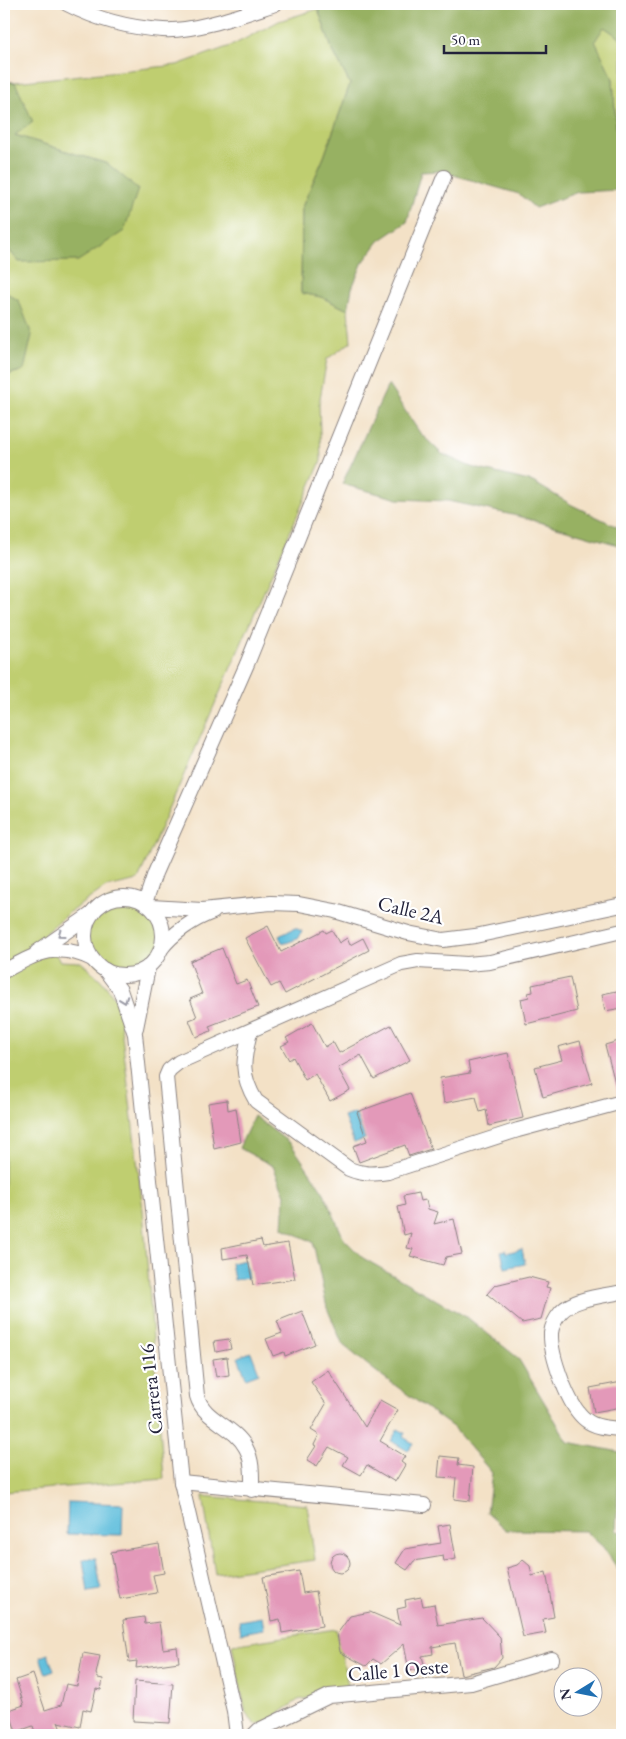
<svg xmlns="http://www.w3.org/2000/svg" width="626" height="1739" font-family="'EB Garamond',serif">
	<style>
		.green { fill: #bfce70; stroke: #707856 }
		.forest { fill: #97b162; stroke: #5c6a4e }
		.water { fill: #5ebedc; stroke: #40708c }
		.building { fill: #e399b9 }
		.lines { fill: none; stroke-linecap: round; stroke-linejoin: round }
		.minor-casing { stroke: #8a8280; stroke-width: 16 }
		.minor { stroke: #fff; stroke-width: 14 }
		.oneway { stroke: #9c9ca7 }
		.labels { text-anchor: middle; stroke-width: 4.5; stroke-linejoin: round; paint-order: stroke }
		.street-label { font-size: 20px; fill: #22223b; stroke: #fff }
	</style>
	<rect width="100%" height="100%" fill="#fff"/>
	<filter id="ink" filterUnits="userSpaceOnUse"><feTurbulence type="fractalNoise" baseFrequency=".02" numOctaves="2"/><feDisplacementMap in="SourceGraphic" scale="10" xChannelSelector="R" yChannelSelector="G"/><feConvolveMatrix kernelMatrix="1 2 1 2 8 2 1 2 1" color-interpolation-filters="sRGB"/></filter>
	<filter id="wash" filterUnits="userSpaceOnUse"><feTurbulence type="fractalNoise" baseFrequency=".0096" numOctaves="4" result="noise"/><feDisplacementMap in="SourceGraphic" scale="20" xChannelSelector="R" yChannelSelector="G"/><feGaussianBlur stdDeviation="1.12" result="paint"/><feColorMatrix in="noise" values="0 0 0 0 0 0 0 0 0 0 0 0 0 0 0 0 0 1.4 0 .05"/><feComposite in="paint" operator="in"/></filter>
	<g filter="url(#wash)">
		<rect width="100%" height="100%" fill="#f3e1c6"/>
		<!-- green -->
		<g class="green">
			<path d="M318 9 332 49 350 84 324 157 302 207 301 293 321 297 348 310 351 342 327 359 319 404 321 461 138 880 106 887 67 914 43 935 60 961 81 962 101 980 118 1002 143 1210 164 1479 4 1492V376L24 370 19 301 4 291V244L19 262 108 164 15 135V82L4 83V81L15 82 177 65 233 45 279 21Z"/>
			<path d="M603 26 622 39V190H620L613 79 594 41Z"/>
			<circle cx="124" cy="936" r="39"/>
			<path d="M203 1496 307 1505 315 1560 215 1574Z"/>
			<path d="M336 1629 349 1690 298 1700 266 1723 255 1724 246 1714 232 1645Z"/>
		</g>
		<!-- forest -->
		<g class="forest">
			<path d="M339 4H622V39L604 27 595 41 613 79 620 190 578 192 535 208 519 194 440 171 421 172 407 222 379 241 362 264 352 288 348 310 321 297 301 293 302 207 324 157 350 84 332 49 318 9Z"/>
			<path d="M15 82 33 122 15 135 108 164 138 189 124 231 78 261 19 262 4 244V83Z"/>
			<path d="M4 291 19 301 32 335 24 370 4 376Z"/>
			<path d="M388 385 420 433 442 454 471 467 533 482 572 505 622 529V546L522 517 448 501 398 499 342 484Z"/>
			<path d="M254 1116 291 1144 324 1193 344 1239 363 1258 468 1318 518 1358 568 1442 620 1452 616 1531 622 1532V1575L603 1547 585 1531 506 1530 487 1513 492 1473 454 1428 374 1370 343 1345 327 1308 313 1242 283 1228 285 1195 273 1166 239 1148Z"/>
		</g>
		<!-- water -->
		<g class="water">
			<path d="M295 928 302 931 297 939 286 943 282 942 279 936Z"/>
			<path d="M355 1113 365 1139 354 1143 344 1117Z"/>
			<path d="M522 1249 525 1264 505 1268 501 1251 506 1250V1253Z"/>
			<path d="M245 1260 248 1278 234 1280 231 1263Z"/>
			<path d="M251 1352 259 1373 246 1378 238 1357Z"/>
			<path d="M398 1429 405 1433 403 1437 413 1443 408 1451 391 1441Z"/>
			<path d="M68 1502 123 1504 122 1535 67 1534Z"/>
			<path d="M96 1558 101 1590 88 1592 83 1560Z"/>
			<path d="M262 1617 264 1629 241 1633 239 1621Z"/>
			<path d="M48 1654 54 1671 46 1674 40 1657Z"/>
			<path d="M4 1679 13 1701 4 1704Z"/>
		</g>
		<g id="blocks">
			<!-- building -->
			<g class="building">
				<path d="M268 926 281 952 324 930 326 933 332 930 339 943 347 938 350 945 363 938 369 950 285 994 279 983 271 987 245 938Z"/>
				<path d="M222 948 236 984 247 980 258 1007 209 1026 211 1031 196 1037 189 1020 197 1017 190 999 202 994 190 961Z"/>
				<path d="M570 977 577 1011 526 1024 521 999 529 997 528 993 533 992 532 985Z"/>
				<path d="M622 990V1008L605 1011 602 994Z"/>
				<path d="M312 1023 325 1047 333 1042 339 1053 391 1025 410 1060 374 1079 361 1055 338 1068 350 1090 330 1101 315 1074 305 1080 293 1057 289 1060 281 1046 289 1042 286 1038Z"/>
				<path d="M622 1040V1093L618 1094 605 1045Z"/>
				<path d="M580 1041 592 1083 543 1097 535 1067 562 1060 558 1047Z"/>
				<path d="M508 1053 523 1118 489 1126 486 1110 480 1112 476 1097 444 1103 440 1078 470 1073 468 1062Z"/>
				<path d="M410 1093 431 1149 409 1156 405 1145 359 1162 353 1146 367 1141 357 1112Z"/>
				<path d="M227 1100 228 1110 236 1108 241 1142 214 1149 208 1103Z"/>
				<path d="M418 1193 420 1201 426 1200 428 1209 438 1212 434 1224 454 1219 462 1254 446 1257 443 1265 410 1256 413 1249 407 1248 411 1233 404 1235 398 1207 405 1205 403 1196Z"/>
				<path d="M261 1240 263 1247 288 1243 295 1279 253 1285 247 1255 223 1259 222 1248Z"/>
				<path d="M529 1277 548 1282 546 1287 550 1288 541 1319 522 1323 487 1294 495 1285Z"/>
				<path d="M302 1311 315 1344 285 1356 284 1352 273 1356 266 1339 282 1333 277 1321Z"/>
				<path d="M229 1339 231 1349 216 1352 214 1341Z"/>
				<path d="M227 1357 229 1375 216 1377 213 1359Z"/>
				<path d="M328 1370 365 1427 380 1400 398 1410 380 1441 405 1456 401 1462 405 1465 395 1482 367 1465 361 1475 343 1465 348 1457 329 1447 317 1466 307 1460 316 1446 314 1445 319 1435 311 1430 326 1404 311 1382Z"/>
				<path d="M622 1382V1407L594 1412 590 1388Z"/>
				<path d="M440 1456 459 1458 458 1465 473 1467 470 1501 454 1499 456 1478 438 1477Z"/>
				<path d="M450 1524 456 1559 444 1561 443 1556 414 1561 407 1570 396 1563 405 1549 441 1543 438 1526Z"/>
				<path d="M159 1544 164 1573 153 1575 157 1593 120 1599 111 1552Z"/>
				<circle cx="340" cy="1563" r="10"/>
				<path d="M523 1560 530 1566 532 1576 546 1572 554 1617 543 1619 546 1633 523 1637 507 1568 517 1565Z"/>
				<path d="M299 1571 303 1593 316 1591 322 1626 282 1633 280 1619 271 1621 263 1577Z"/>
				<path d="M421 1597 423 1606 434 1604 438 1625 482 1618 500 1637 502 1658 494 1667 461 1675 455 1643 432 1647 433 1654 422 1656 425 1668 409 1671 404 1644 381 1664 373 1659 366 1666 340 1652 337 1634 350 1616 370 1612 400 1625 397 1609 406 1607 405 1600Z"/>
				<path d="M144 1617 145 1624 159 1622 163 1649 177 1647 179 1662 136 1668 137 1661 129 1662 123 1620Z"/>
				<path d="M83 1653 100 1656 96 1674 98 1678 103 1679 101 1690 96 1689 91 1711 83 1709 80 1727 58 1722 61 1730 47 1735H36L33 1726 16 1732 9 1710 24 1705 16 1680 33 1674 45 1710 61 1705 66 1684 77 1686Z"/>
				<path d="M135 1681 173 1684 170 1723 133 1721Z"/>
			</g>
		</g>
	</g>
	<g filter="url(#ink)">
		<use href="#blocks" fill-opacity="0" stroke="#8a8280" stroke-width="1"/>
		<g class="lines">
			<defs>
				<g id="minor">
					<path d="M67 4C96 19 130 28 163 30 195 32 244 14 275 4"/>
					<circle cx="124" cy="936" r="39"/>
					<path d="M145 903 155 873 247 664 444 177"/>
					<path d="M151 907 202 910 271 903 299 904 335 911 408 933 443 940 475 936 622 905"/>
					<path d="M161 949C173 933 194 919 213 912"/>
					<path d="M37 952 93 913"/>
					<path d="M105 970 120 990 135 1034 181 1482 234 1711 237 1735"/>
					<path d="M4 971C36 954 57 941 92 959"/>
					<path d="M136 1028 148 968"/>
					<path d="M250 1032C243 1061 240 1074 256 1101L349 1169C363 1175 374 1174 388 1172L518 1130 622 1102"/>
					<path d="M622 1292C604 1296 574 1298 561 1312 556 1318 552 1325 551 1333 550 1354 568 1407 586 1420 596 1428 610 1428 622 1429"/>
					<path d="M181 1482 424 1505"/>
					<path d="M252 1490C252 1476 253 1461 246 1448 234 1425 204 1421 197 1396L166 1077 169 1070 179 1062 401 964 418 961 467 964 490 962 622 931"/>
					<path d="M254 1735 259 1730 329 1696 471 1683 552 1659"/>
				</g>
			</defs>
			<!-- minor casing -->
			<use href="#minor" class="minor-casing"/>
			<!-- minor -->
			<use href="#minor" class="minor"/>
		</g>
		<!-- one-way arrows -->
		<defs><path id="oneway-chevron" d="M-2-3.5L2.5 0L-2 3.5" fill="none" stroke-width="1.6" stroke-linecap="round" stroke-linejoin="round" transform="scale(1.25)"/></defs>
		<g class="oneway">
			<use href="#oneway-chevron" transform="translate(61 934) rotate(144)"/>
			<use href="#oneway-chevron" transform="translate(124 1000) rotate(70)"/>
		</g>
	</g>
	<g class="labels">
		<!-- street labels -->
		<g class="street-label">
			<text transform="translate(411 910) rotate(13)" y="7">Calle 2A</text>
			<text transform="translate(151 1389) rotate(-96)" y="7">Carrera 116</text>
			<text transform="translate(398 1670) rotate(-5)" y="7">Calle 1 Oeste</text>
		</g>
	</g>
	<!-- margin -->
	<rect width="626" height="1739" fill="none" stroke="#fff" stroke-width="20"/>
	<!-- north arrow -->
	<g transform="translate(578 1692) rotate(260)"><circle r="24" fill="#ffffff" stroke="#a7a7b1"/>
	<path d="M0-4L9 19L0 12L-9 19Z" fill="#1f6fb2"/>
	<text y="-8" font-size="14" font-weight="bold" text-anchor="middle" fill="#22223b">N</text>
	</g>
	<!-- scale -->
	<path d="M444 45v8h102v-8" fill="none" stroke="#22223b" stroke-width="2.5"/>
	<text x="451" y="45" font-size="15" fill="#22223b" stroke="#ffffff" stroke-width="4" paint-order="stroke">50 m</text>
</svg>
